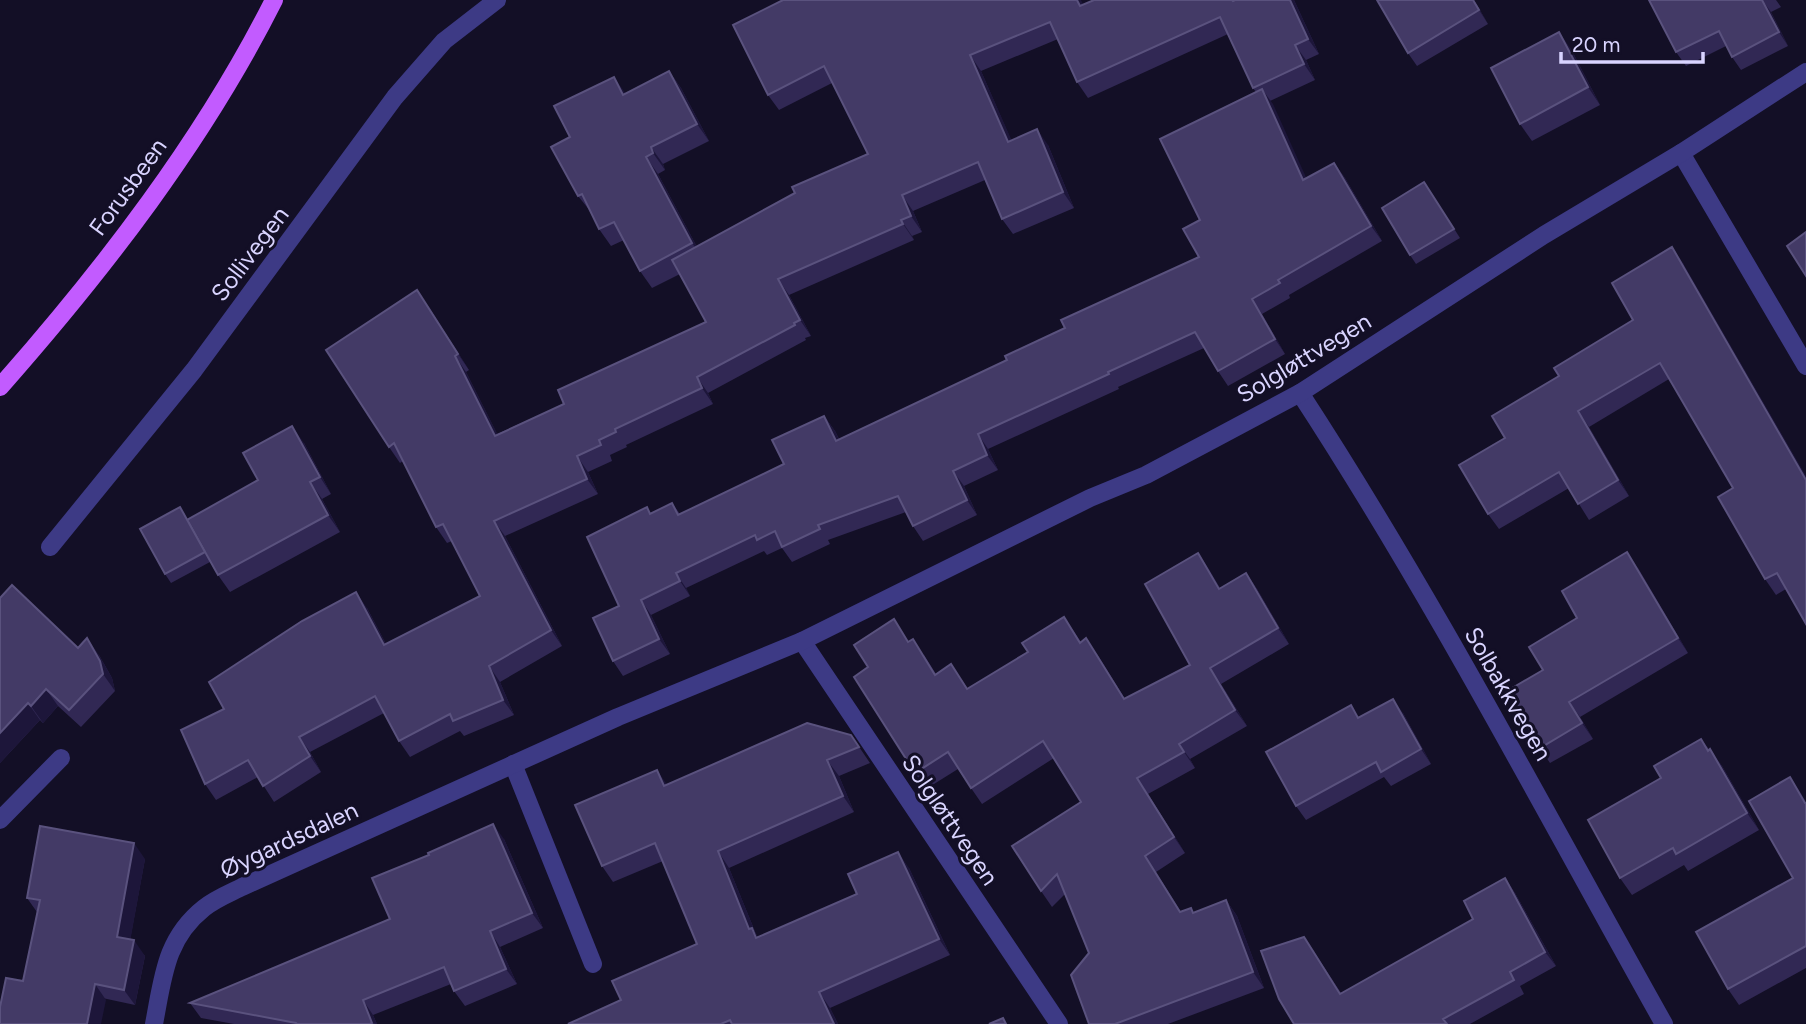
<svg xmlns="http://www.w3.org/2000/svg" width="1806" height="1024" font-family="Figtree,sans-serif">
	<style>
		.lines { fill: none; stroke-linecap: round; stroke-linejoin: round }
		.minor { stroke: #3d3a85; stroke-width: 18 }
		.major { stroke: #c25bff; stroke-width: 18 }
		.wall { fill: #312854 }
		.shaded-wall { fill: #1d163a }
		.building { fill: #433a66; stroke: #5a527e; stroke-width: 2 }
		.labels { text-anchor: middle; stroke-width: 6; stroke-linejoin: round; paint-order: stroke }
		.street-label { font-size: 24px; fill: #d9d4ff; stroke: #130f26 }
	</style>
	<rect width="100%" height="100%" fill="#130f26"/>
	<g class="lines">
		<!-- minor -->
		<g class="minor">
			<path d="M1681 153 1806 366"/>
			<path d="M1300 393C1433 597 1545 812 1664 1024"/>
			<path d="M50 547 194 370 395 97 444 41 497 0"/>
			<path d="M802 641 1059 1024"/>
			<path d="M513 764 593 964"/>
			<path d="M0 820 61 758"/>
			<path d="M154 1024C163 978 165 939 204 908 215 899 230 893 242 887L618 717 802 641 1090 498 1146 475 1212 440 1300 393 1544 235 1681 153 1806 72"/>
		</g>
		<!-- major -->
		<path class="major" d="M0 387C104 269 203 141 274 0"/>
	</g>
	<!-- wall -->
	<g class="wall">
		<path d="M1094 0H1294L1319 54 1306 60 1315 80 1270 101 1306 179 1334 163 1345 178 1382 241 1289 295 1290 298 1262 314 1285 354 1228 386 1218 371 1204 348 1118 387 1119 389 988 449 998 470 964 486 977 515 923 541 913 526 906 512 828 540 830 544 792 562 782 548 767 555 764 551 686 588 690 596 651 615 670 654 623 676 613 661 619 606 651 513 672 503 680 514 784 464 824 416 835 431 839 439 1007 360 1199 257 1200 220 1256 92 1253 88 1228 34 1088 98 1077 82 1058 39 981 71 1011 140 1048 145 1074 208 1013 234 1002 219 985 180 913 211 922 232 912 236 914 240 789 295 811 336 805 338 806 340 708 393 713 404 626 445 627 447 610 455 612 461 588 472 598 494 505 536 562 646 500 682 514 715 464 736 460 731 410 757 399 741 384 713 310 752 321 772 274 802 258 777 216 800 205 784 224 709 367 608 386 644 480 596 452 541 447 543 436 527 403 461 400 463 389 447 428 306 469 370 466 372 497 434 564 404 706 322 680 274 652 288 640 271 624 240 611 246 599 229 591 212 578 196 570 137 626 94 669 71 681 88 709 141 663 164 665 170 658 174 697 247 868 154 832 83 779 110 768 95 733 25 1083 5Z"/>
		<path d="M1474 0 1488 24 1417 66 1408 53Z"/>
		<path d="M1649 0H1776L1781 7 1771 12 1788 46 1741 70 1732 57 1726 46 1686 66 1676 52Z"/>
		<path d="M1571 49 1600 105 1532 141 1520 124Z"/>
		<path d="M1430 191 1460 238 1416 264 1410 255Z"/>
		<path d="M1683 263 1786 589 1776 595 1765 579 1733 488 1669 379 1589 427 1629 496 1589 520 1569 488 1499 529 1488 514 1505 438 1559 376 1633 320Z"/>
		<path d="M304 443 331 494 322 499 340 532 230 592 218 575 210 562 171 583 165 574 258 480Z"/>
		<path d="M1198 553 1220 588 1246 573 1257 589 1289 644 1221 684 1247 726 1190 759 1195 768 1148 794 1185 853 1156 872 1181 912 1194 913 1226 900 1237 916 1264 988 1168 1024H1089V953L1065 894 1052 907 1041 891 1081 802 1054 758 982 804 958 769 926 789 915 773 924 655 936 674 962 680 968 689 1028 652 1064 617 1081 642 1097 654 1125 699 1190 665Z"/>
		<path d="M1638 568 1688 653 1580 717 1593 739 1550 763 1540 748 1543 670 1577 618Z"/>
		<path d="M0 598 78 648 99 655 112 678 115 691 81 727 58 706 43 723 40 720 0 763Z"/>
		<path d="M1403 713 1431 764 1391 786 1384 777 1306 820 1296 806 1360 717Z"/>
		<path d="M851 735 870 763 839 776 854 812 729 868 756 934 758 937 857 894 909 868 950 955 830 1008 838 1024H568L621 1000 697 944 663 861 613 882 602 866 667 785Z"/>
		<path d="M1701 739 1722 766 1759 830 1688 871 1684 865 1632 895 1620 878 1661 778Z"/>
		<path d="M1790 777 1806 802V968L1739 1005 1728 989 1793 878Z"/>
		<path d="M504 839 543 928 500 947 517 984 465 1006 454 991 451 984 373 1015 377 1024H234L201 1018 190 1003 390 919Z"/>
		<path d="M145 859 130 940 145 956 135 1005 23 981 37 912 27 898Z"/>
		<path d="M1505 878 1515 893 1556 966 1520 986 1524 994 1470 1024H1294L1304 937 1341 993 1473 919Z"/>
	</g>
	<!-- shaded-wall -->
	<g class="shaded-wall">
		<path d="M1077 0H1081L1091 22 1080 6Z"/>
		<path d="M1290 0H1294L1319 54 1308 39Z"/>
		<path d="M1473 0H1474L1488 24 1479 10Z"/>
		<path d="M1762 0 1771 12 1788 46 1779 32Z"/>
		<path d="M1559 32 1571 49 1600 105 1588 87Z"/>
		<path d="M1295 45 1306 60 1315 80 1304 64Z"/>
		<path d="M970 55 981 71 1019 157 1008 142Z"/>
		<path d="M669 71 681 88 709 141 697 124Z"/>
		<path d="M614 77 626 94 623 95Z"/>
		<path d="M1262 89 1273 104 1314 195 1303 180Z"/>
		<path d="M1037 129 1048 145 1074 208 1063 192Z"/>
		<path d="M651 147 663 164 665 170 653 153Z"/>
		<path d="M646 157 658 174 704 260 692 243Z"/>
		<path d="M1334 163 1345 178 1382 241 1371 226Z"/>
		<path d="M902 195 913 211 922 232 911 216Z"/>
		<path d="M901 220 912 236 914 240 903 224Z"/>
		<path d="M1672 247 1683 263 1806 476V480Z"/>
		<path d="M778 279 789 295 811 336 800 320Z"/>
		<path d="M417 290 428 306 469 370 458 354Z"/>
		<path d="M1252 299 1262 314 1285 354 1275 339Z"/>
		<path d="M455 356 466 372 506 451 495 436Z"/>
		<path d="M697 377 708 393 713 404 702 388Z"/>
		<path d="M1578 411 1589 427 1629 496 1618 480Z"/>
		<path d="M824 416 835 431 847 456 836 441Z"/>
		<path d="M292 426 304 443 331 494 320 477Z"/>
		<path d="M978 434 988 449 998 470 987 455Z"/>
		<path d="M577 456 588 472 598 494 587 479Z"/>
		<path d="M953 471 964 486 977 515 967 500Z"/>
		<path d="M310 482 322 499 340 532 328 515Z"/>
		<path d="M494 521 505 536 562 646 551 630Z"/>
		<path d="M1627 552 1638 568 1688 653 1678 638Z"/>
		<path d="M1198 553 1209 569 1230 605 1219 589Z"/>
		<path d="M676 573 686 588 690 596 680 581Z"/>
		<path d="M1246 573 1257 589 1289 644 1278 628Z"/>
		<path d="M356 592 367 608 395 661 384 645Z"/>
		<path d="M641 600 651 615 670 654 659 639Z"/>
		<path d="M87 638 99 655 112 678 115 691 103 674Z"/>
		<path d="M1086 638 1097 654 1135 715 1124 699Z"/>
		<path d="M489 666 500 682 514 715 503 700Z"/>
		<path d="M1210 668 1221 684 1247 726 1235 710Z"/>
		<path d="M46 689 58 706 43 723 31 706Z"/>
		<path d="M1393 699 1403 713 1431 764 1421 749Z"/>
		<path d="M1569 702 1580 717 1593 739 1582 723Z"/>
		<path d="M28 703 40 720 0 763V733Z"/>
		<path d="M299 737 310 752 321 772 310 756Z"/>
		<path d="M1179 744 1190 759 1195 768 1184 752Z"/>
		<path d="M1710 749 1722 766 1759 830 1747 813Z"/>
		<path d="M827 760 839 776 854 812 843 796Z"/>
		<path d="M657 770 668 786H664Z"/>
		<path d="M1790 777 1801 793 1806 802V805Z"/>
		<path d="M1137 778 1148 794 1185 853 1174 837Z"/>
		<path d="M493 824 504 839 543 928 532 913Z"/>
		<path d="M134 843 145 859 128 953 117 937Z"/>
		<path d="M718 851 729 868 756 934 763 944 768 954 749 929Z"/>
		<path d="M898 852 909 868 950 955 939 939Z"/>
		<path d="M1505 878 1515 893 1556 966 1545 952Z"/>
		<path d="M1226 900 1237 916 1264 988 1253 972Z"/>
		<path d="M490 931 500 947 517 984 506 969Z"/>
		<path d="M1304 937 1314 951 1350 1008 1340 994Z"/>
		<path d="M134 940 145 956 135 1005 124 990Z"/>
		<path d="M95 984 106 1000 101 1024H87Z"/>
		<path d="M819 992 830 1008 838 1024H834Z"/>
		<path d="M363 1000 373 1015 377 1024 372 1023Z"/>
	</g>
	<!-- building -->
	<g class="building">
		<path d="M783 0H1077L1080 6 1094 0H1232L1233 1 1235 0H1290L1308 39 1295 45 1304 64 1253 88 1220 17 1077 82 1050 22 970 55 1008 142 1037 129 1063 192 1002 219 978 162 902 195 911 216 901 220 903 224 778 279 800 320 794 323 795 325 697 377 702 388 615 429 616 432 599 440 601 445 577 456 587 479 494 521 551 630 489 666 503 700 453 721 450 714 399 741 375 696 299 737 310 756 263 786 248 760 205 784 181 730 224 709 209 682 302 621 356 592 384 645 480 596 443 524 436 527 394 443 389 447 326 350 417 290 458 354 455 356 495 436 564 404 558 390 706 322 672 260 795 193 792 187 868 154 824 66 768 95 733 25Z"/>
		<path d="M1377 0H1473L1479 10 1408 53Z"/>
		<path d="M1649 0H1762L1779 32 1732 57 1719 31 1676 52Z"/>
		<path d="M1559 32 1588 87 1520 124 1491 68Z"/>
		<path d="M669 71 697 124 651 147 653 153 646 157 692 243 640 271 614 222 599 229 582 194 578 196 551 147 570 137 554 106 614 77 623 95Z"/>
		<path d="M1262 89 1303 180 1334 163 1371 226 1278 280 1280 283 1252 299 1275 339 1218 371 1195 332 1108 372 1109 374 978 434 987 455 953 471 967 500 913 526 898 496 818 525 820 529 782 547 775 531 757 540 755 535 676 573 680 581 641 600 659 639 613 661 593 618 619 606 587 537 647 507 650 514 672 503 678 515 784 464 772 440 824 416 836 441 1007 360 1005 356 1065 328 1061 320 1199 257 1183 229 1200 220 1160 139Z"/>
		<path d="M1424 182 1454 229 1410 255 1382 208Z"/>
		<path d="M1806 232V276L1787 246Z"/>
		<path d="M1672 247 1806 480V624L1777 573 1765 579 1718 497 1733 488 1660 363 1578 411 1618 480 1578 504 1559 472 1488 514 1459 465 1505 438 1492 416 1559 376 1554 368 1633 320 1612 283Z"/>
		<path d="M292 426 320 477 310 482 328 515 218 575 187 520 258 480 243 453Z"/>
		<path d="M180 507 205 552 165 574 140 529Z"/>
		<path d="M1627 552 1678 638 1569 702 1582 723 1540 748 1507 691 1543 670 1529 647 1577 618 1562 591Z"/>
		<path d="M1198 553 1219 589 1246 573 1278 628 1210 668 1235 710 1179 744 1184 752 1137 778 1174 837 1145 856 1180 912 1191 908 1193 913 1226 900 1253 972 1115 1024H1089L1071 975 1089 953 1057 874 1041 891 1012 846 1081 802 1043 741 971 788 948 752 915 773 854 677 868 667 854 645 894 619 908 642 913 639 935 675 951 664 967 689 1028 652 1022 643 1064 617 1080 643 1086 638 1124 699 1190 665 1145 584Z"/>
		<path d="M12 585 78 648 87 638 100 661 103 674 69 710 46 689 31 706 28 703 0 733V598Z"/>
		<path d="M1393 699 1421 749 1381 772 1376 762 1296 806 1266 752 1351 705 1358 718Z"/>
		<path d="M807 723 851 735 859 747 827 760 843 796 718 851 749 929 752 928 756 938 857 894 848 874 898 852 939 939 819 992 834 1024H732L730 1020 721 1024H568L621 1000 612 981 697 944 655 843 602 866 575 805 657 770 664 786Z"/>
		<path d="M1701 739 1708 751 1710 749 1747 813 1676 854 1673 848 1620 878 1588 820 1661 778 1654 766Z"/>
		<path d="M1790 777 1805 803H1806V946L1728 989 1696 932 1793 878 1749 801Z"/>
		<path d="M493 824 532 913 490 931 506 969 454 991 444 967 363 1000 372 1023 370 1024H297L296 1023 190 1003 390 919 372 878 429 855 428 853Z"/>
		<path d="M40 826 134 843 117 937 134 940 124 990 95 984 87 1024H0V1007L6 978 23 981 40 900 27 898Z"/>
		<path d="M1505 878 1545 952 1510 972 1514 980 1443 1019 1447 1024H1294L1279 999 1261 951 1304 937 1340 994 1473 919 1464 901Z"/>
		<path d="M1003 1018 1006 1024H989Z"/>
	</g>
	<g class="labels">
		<!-- street labels -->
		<g class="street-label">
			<text transform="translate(128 187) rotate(-54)" y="8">Forusbeen</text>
			<text transform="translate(250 254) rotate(-53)" y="8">Sollivegen</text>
			<text transform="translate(1304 358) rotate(-31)" y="8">Solgløttvegen</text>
			<text transform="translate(1508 694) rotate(60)" y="8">Solbakkvegen</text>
			<text transform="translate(950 820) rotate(56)" y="8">Solgløttvegen</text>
			<text transform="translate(289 840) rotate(-25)" y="8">Øygardsdalen</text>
		</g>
	</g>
	<!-- scale -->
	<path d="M1561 52v10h142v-10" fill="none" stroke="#d9d4ff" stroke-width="3.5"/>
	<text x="1572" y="52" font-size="21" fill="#d9d4ff" stroke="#130f26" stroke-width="5" paint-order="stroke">20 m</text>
</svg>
